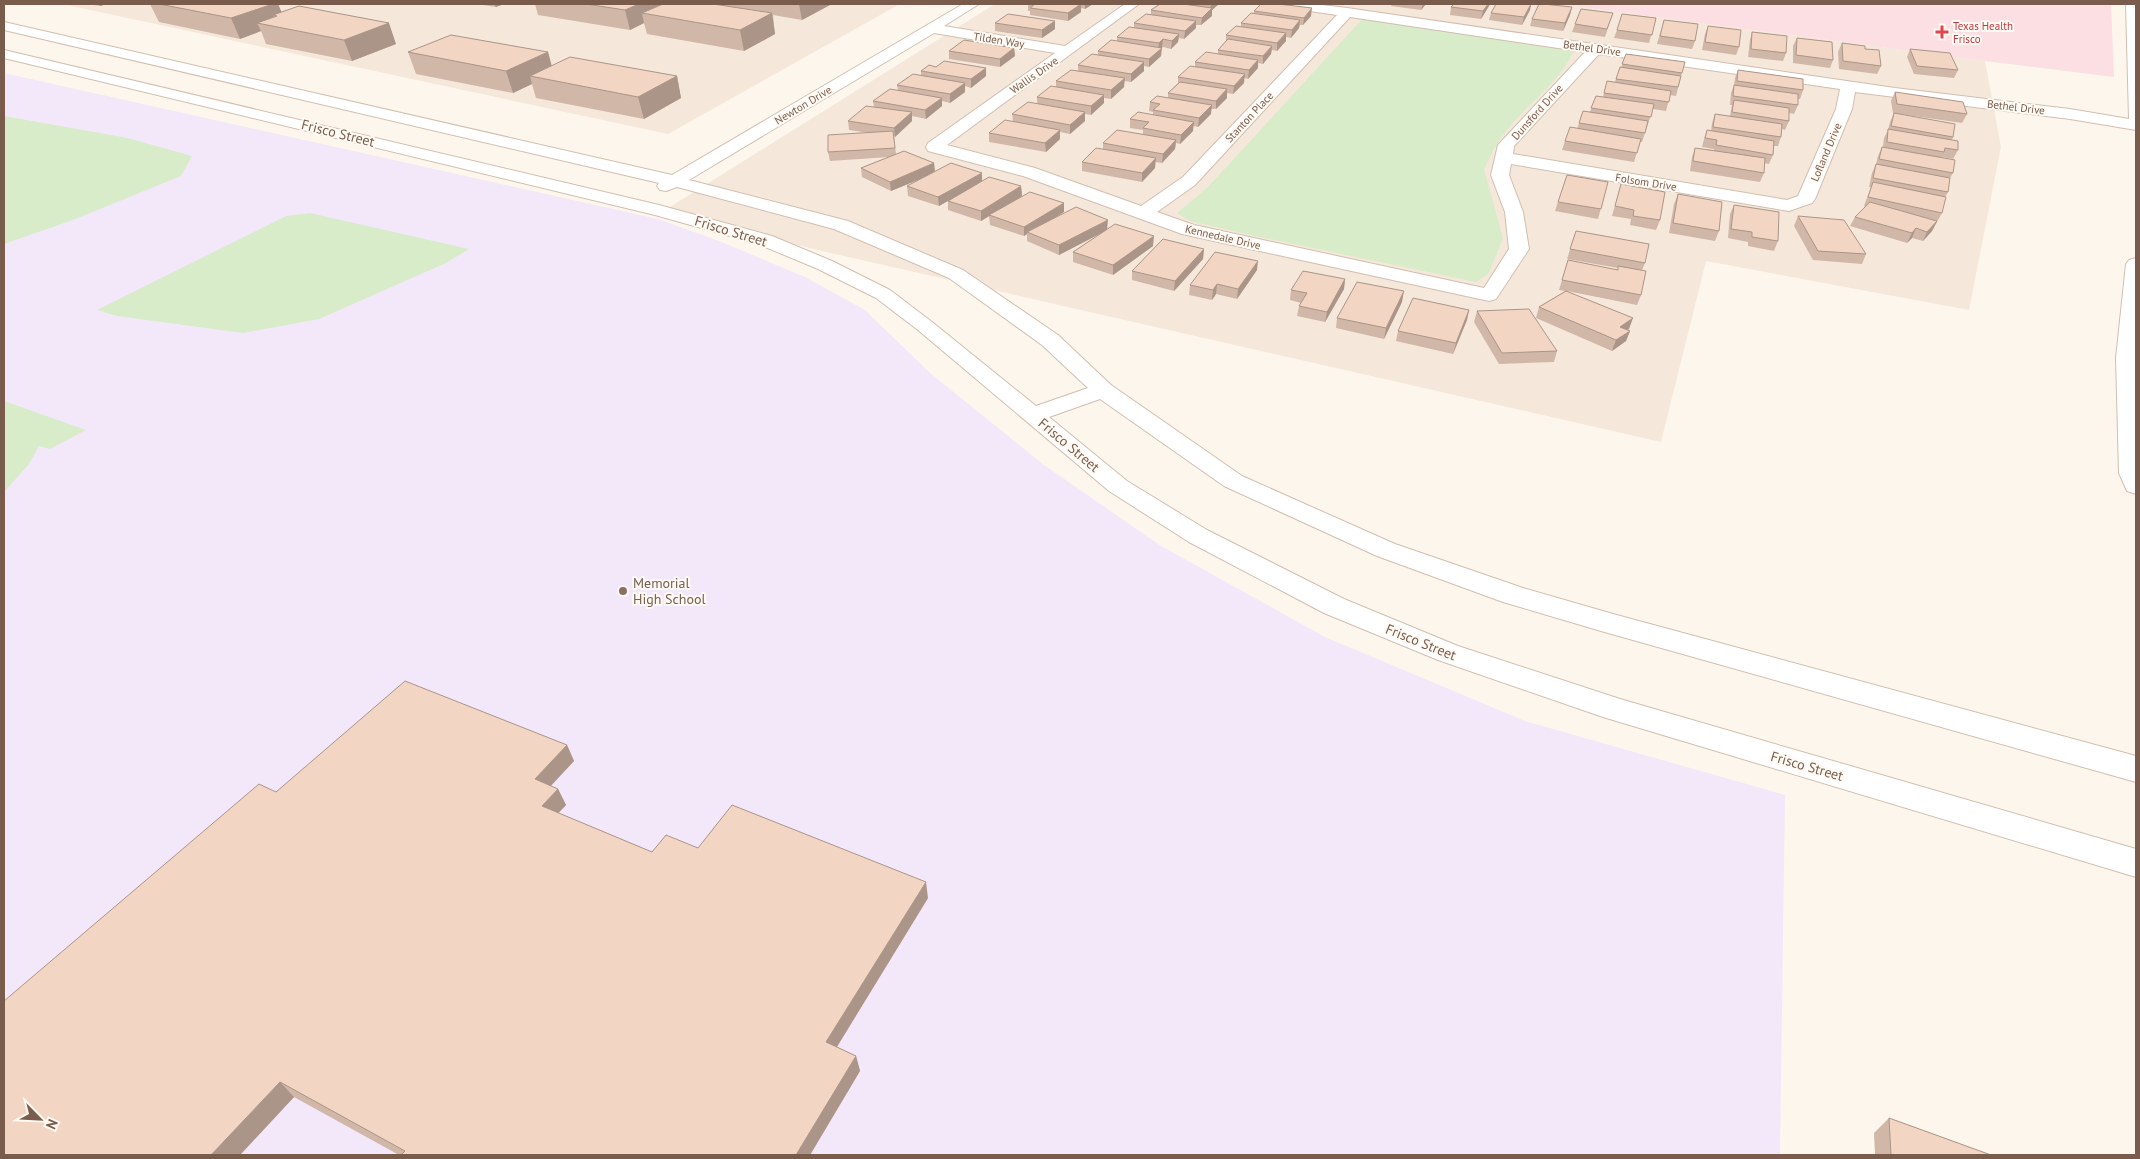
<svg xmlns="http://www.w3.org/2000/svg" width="2140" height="1159" font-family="'PT Sans',sans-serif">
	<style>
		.residential { fill: #f5e8da }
		.education { fill: #f3e8fa }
		.medical { fill: #fbdfe3 }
		.green { fill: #d8ecc9 }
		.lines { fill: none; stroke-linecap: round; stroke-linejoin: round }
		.minor-casing { stroke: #d1beb0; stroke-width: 2 }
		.minor { fill: #fff; fill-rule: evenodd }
		.wall { fill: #d1b7a8 }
		.shaded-wall { fill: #aa9588 }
		.building { fill: #f3d5c3; stroke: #aa9588 }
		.health-dot { fill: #e0444e; stroke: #fffaf3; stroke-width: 2 }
		.education-dot { fill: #8d6e63; stroke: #fffaf3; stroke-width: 2 }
		.labels { text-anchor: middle; stroke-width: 4; stroke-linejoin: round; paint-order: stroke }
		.far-health-label { font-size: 11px; fill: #be3a42; stroke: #fffaf3; text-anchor: start }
		.far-street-label { font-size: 11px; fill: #7a5c4d; stroke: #fffaf3 }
		.street-label { font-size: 14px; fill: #7a5c4d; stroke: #fffaf3 }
		.education-label { font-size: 14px; fill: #785e54; stroke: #fffaf3; text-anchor: start }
	</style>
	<rect width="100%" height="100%" fill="#fdf6ec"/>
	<!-- residential -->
	<g class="residential">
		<path d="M62 4H900L668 134Z"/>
		<path d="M995 4H1558L1985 61 2001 147 1969 310 1706 261 1661 442 822 251 662 212Z"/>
	</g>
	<!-- education -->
	<path class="education" d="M4 73 658 219 719 241 805 277 865 310 930 373 1044 465 1161 546 1325 637 1525 721 1785 795 1780 1155H4Z"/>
	<!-- medical -->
	<path class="medical" d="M1558 4H2111L2114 77 1985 61Z"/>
	<!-- green -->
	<g class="green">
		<path d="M1363 18 1566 47 1574 51C1558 86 1522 107 1501 138 1494 147 1490 159 1484 169L1503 238 1489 273 1476 282 1255 236 1190 221 1177 213 1208 187Z"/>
		<path d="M4 116 128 138 192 156 181 176 73 220 4 244Z"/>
		<path d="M310 213 469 249 446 263 319 319 243 333 117 316 97 310 286 216Z"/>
		<path d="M4 401 86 430 50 449 39 446 29 464 4 492Z"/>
	</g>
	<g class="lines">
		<defs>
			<g id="minor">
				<path d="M963 4H979L944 26 1065 46 1125 4H1139L947 145 1035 168 1141 206 1183 177 1337 15 1289 8 1284 7 1283 4H1314L1347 8 1895 88 2070 109 2129 119 2126 4H2136V130L2070 119 1855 92 1852 109 1815 199 1812 203 1789 211 1511 164 1509 175 1523 212 1529 249 1496 299 1489 301 1182 234 1023 176 928 151 926 147 928 143 1055 53 934 33 689 180 848 221 963 270 1058 335 1111 385 1242 476 1395 544 1523 588 1613 614 2136 756V782L1601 631 1503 602 1377 556 1224 486 1100 399 1049 417 1127 481 1207 530 1344 599 1458 646 1620 699 2136 849V877L1603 717 1438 660 1324 613 1189 542 1109 491 918 330 876 298 818 269 758 244 655 215 4 58V50L659 205 772 236 832 261 890 290 932 322 1036 406 1088 388 1042 345 949 278 834 229 677 187 666 191 660 190 657 186 659 183 4 30V22L672 175ZM1350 17 1585 52 1498 145 1491 175 1505 212 1509 249 1484 288 1194 225 1157 212 1195 185ZM1599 54 1840 89 1836 109 1798 196 1787 200 1513 154 1514 146Z"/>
				<path d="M2136 258V494L2127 491 2119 473 2116 358 2126 264 2129 260Z"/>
			</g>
		</defs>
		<!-- minor casing -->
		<use href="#minor" class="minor-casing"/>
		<!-- minor -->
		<use href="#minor" class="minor"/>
	</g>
	<!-- wall -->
	<g class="wall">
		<path d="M88 4H107L100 6Z"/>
		<path d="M150 4H278L281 12 396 44 352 61 266 44 261 31 240 39 159 22Z"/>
		<path d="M476 4H504L496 7Z"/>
		<path d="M535 4H661V5L663 4H830V5L802 20 773 15 775 34 744 51 647 34 644 23 630 30 538 15Z"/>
		<path d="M1028 4H1093L1085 9 1081 8V12L1068 21 1030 15V11H1028Z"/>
		<path d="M1160 4H1219L1212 10V16L1201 25H1196V28L1184 39 1179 38 1178 42 1171 49 1163 47 1161 49V56L1149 67 1144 66V71L1131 82 1124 81V87L1111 99 1104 98V103L1091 115 1085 114V121L1070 134 1060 132V139L1046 152 989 142V133L1013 121 1012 114 1037 103V97L1056 87V81L1078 71V65L1098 55V51L1117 41V37L1134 28V23L1151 14V10Z"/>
		<path d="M1392 4H1426L1421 10 1391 6Z"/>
		<path d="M1531 4 1530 10 1522 25 1489 20 1491 13Z"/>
		<path d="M1489 6 1481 19 1450 15 1451 7Z"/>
		<path d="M1572 7 1570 15 1563 31 1530 26 1532 19Z"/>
		<path d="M1254 11 1311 16 1303 25H1300L1299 28 1291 38 1286 37V41L1277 51 1272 50 1271 54 1263 64 1258 63V68L1248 79 1244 78V83L1233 94 1227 93V98L1216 109H1211V114L1198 127 1193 126V131L1180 144 1176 143 1175 149 1162 163 1155 162V168L1142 182 1082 171V162L1103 149V143L1143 134V130L1130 128V119L1153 115V112L1149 111 1150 102 1168 98V93L1178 83V77L1195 67V62L1218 54V50L1226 41V35L1241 27V23L1254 14Z"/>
		<path d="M1613 13 1605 37 1572 32 1575 24Z"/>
		<path d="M1656 18 1649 43 1614 38 1617 30Z"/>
		<path d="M1664 20 1695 41 1692 49 1657 44Z"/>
		<path d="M1055 21V29L1042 38 995 31V23Z"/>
		<path d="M1708 26 1739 47 1736 55 1702 50 1705 34Z"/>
		<path d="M1752 32 1786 53 1783 61 1748 57 1750 40Z"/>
		<path d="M1797 38 1833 60 1830 68 1793 63V46Z"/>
		<path d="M1842 43 1865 49 1881 66 1877 74 1839 69 1838 52Z"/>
		<path d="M1014 48 1015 56 1000 67 949 59V51Z"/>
		<path d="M1910 49 1958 70 1954 78 1914 74 1907 57Z"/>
		<path d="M408 52H548L551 66 677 76 681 98 644 119 536 98 532 84 513 93 416 74Z"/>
		<path d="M1626 54 1682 73 1676 96 1670 95 1666 111 1653 109 1642 142H1640L1634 162 1562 150 1565 141 1577 129 1583 111 1590 112 1596 96 1603 97 1607 81 1615 82 1620 67 1621 68Z"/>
		<path d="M1738 70 1803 90 1800 99H1798V105L1794 114 1789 113V121L1785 130 1782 129 1781 137 1778 146H1774L1773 155 1769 164 1764 163V173L1760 182 1690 171 1692 157 1695 148 1714 150V149L1702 147 1704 139 1707 130 1711 131 1712 123 1715 114 1730 116 1732 105H1730L1731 93 1734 85 1735 78Z"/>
		<path d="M921 71 986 76 971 88 965 86V92L950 103 942 101V106L926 119 912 116V121L895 137 894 136 896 154 934 163 935 172 982 173V181L1021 186 1022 196 1002 208 1064 212 1054 218 1108 229 1153 246 1113 275 1073 262V252L1100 234 1059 255 1027 241V234L1024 236 990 225 989 216 981 221 948 210V201L939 206 908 196 907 186 926 176 891 191 862 177 861 168 889 157 830 161 828 152 869 133 849 130 848 121 874 107 873 101 898 90 897 85 921 76Z"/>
		<path d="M1895 92 1967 114 1962 123 1893 113 1891 101Z"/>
		<path d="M1894 113 1953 137 1952 140 1958 150 1953 159 1942 157V158L1953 173 1949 180 1948 192 1945 197 1942 213 1932 231 1923 241 1912 238 1907 243 1850 226 1855 217 1865 207 1864 206 1871 187H1869L1872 173 1876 164 1878 156 1882 147H1883L1884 138 1888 130 1890 122Z"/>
		<path d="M1608 182 1598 219 1555 211 1558 202Z"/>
		<path d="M1621 184 1660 220 1656 230 1630 225 1631 219 1612 216Z"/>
		<path d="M1678 194 1719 231 1715 241 1669 233 1674 204Z"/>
		<path d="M1734 205 1778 241 1774 251 1748 246V242L1728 238 1730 214Z"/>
		<path d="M1798 216 1866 254 1862 264 1813 260 1794 226Z"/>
		<path d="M1576 231 1645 263 1642 270 1641 295 1637 305 1567 291 1629 329 1627 330 1630 331 1626 341 1612 351 1536 318 1539 307 1565 291 1559 290 1568 260 1617 270 1618 268 1567 259Z"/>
		<path d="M1204 249 1203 259 1174 291 1132 280V271Z"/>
		<path d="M1257 270 1237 299 1216 294 1212 300 1189 295 1190 285Z"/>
		<path d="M1345 279 1344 289 1325 322 1297 316 1299 306 1301 303 1290 300 1291 290Z"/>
		<path d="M1402 302 1384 339 1336 328 1337 318Z"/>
		<path d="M1469 310 1467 320 1453 354 1396 341 1398 331Z"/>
		<path d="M1477 311 1557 351 1554 362 1499 364 1474 322Z"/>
		<path d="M567 745 574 761 551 786 558 789 566 805 558 813 652 852 698 848 928 898 837 1047 856 1056 860 1071 810 1155H399L294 1097 240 1155H4L276 792Z"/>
		<path d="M1889 1118 1991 1155H1875L1874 1133Z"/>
	</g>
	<!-- shaded-wall -->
	<g class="shaded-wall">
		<path d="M99 4H107L100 6Z"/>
		<path d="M273 4H278L286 22 277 16 273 15 277 25 257 23 261 31 240 39 231 18Z"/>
		<path d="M494 4H504L496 7Z"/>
		<path d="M639 4H661L663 14 642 13 644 23 630 30 625 10Z"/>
		<path d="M799 4H830V5L802 20Z"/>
		<path d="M1081 4V12L1068 21V13Z"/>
		<path d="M1085 4H1093L1085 9Z"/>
		<path d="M1211 4H1219L1212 10V16L1201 25 1202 18 1210 10Z"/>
		<path d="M1423 4H1426L1421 10Z"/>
		<path d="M1488 4H1490L1489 6 1481 19 1483 11Z"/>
		<path d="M1531 4 1530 10 1522 25 1524 17Z"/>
		<path d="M1572 7 1570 15 1563 31 1565 23Z"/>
		<path d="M1312 8 1311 16 1303 25 1304 18Z"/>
		<path d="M772 13 775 34 744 51 740 30Z"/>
		<path d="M1300 20 1299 28 1291 38 1292 30Z"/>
		<path d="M1055 21V29L1042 38V30Z"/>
		<path d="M1196 21V28L1184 39 1185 31Z"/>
		<path d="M389 23 396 44 352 61 344 40Z"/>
		<path d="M1286 33V41L1277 51V43Z"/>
		<path d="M1179 34 1178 42 1171 49 1172 41Z"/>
		<path d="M1163 39 1161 56 1149 67V59L1158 51 1159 43Z"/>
		<path d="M1272 46 1271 54 1263 64V56Z"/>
		<path d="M1014 48 1015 56 1000 67V59Z"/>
		<path d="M548 52 554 74 530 76 532 84 513 93 506 71Z"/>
		<path d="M1258 60V68L1248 79 1249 70Z"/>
		<path d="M1144 62V71L1131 82V74Z"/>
		<path d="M986 68V76L971 88V79Z"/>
		<path d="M1245 74 1244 83 1233 94 1234 86Z"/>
		<path d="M677 76 681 98 644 119 638 97Z"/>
		<path d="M1125 78 1124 87 1111 99V90Z"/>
		<path d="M965 83V92L950 103V94Z"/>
		<path d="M1227 89V98L1216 109V101Z"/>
		<path d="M1104 95V103L1091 115V106Z"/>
		<path d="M942 98V106L926 119 925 110Z"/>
		<path d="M1212 105 1211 114 1198 127 1199 118Z"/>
		<path d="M912 112V121L895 137 894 128Z"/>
		<path d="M1085 112V121L1070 134V125Z"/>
		<path d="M1194 122 1193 131 1180 144 1181 135Z"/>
		<path d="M1060 130V139L1046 152 1045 143Z"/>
		<path d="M1176 140 1175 149 1162 163 1163 154Z"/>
		<path d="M1156 158 1155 168 1142 182V173Z"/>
		<path d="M934 163 935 173 891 191 890 182Z"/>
		<path d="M982 173V182L939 206 938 197Z"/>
		<path d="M1021 186 1022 196 981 221V211Z"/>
		<path d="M1064 203V212L1030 233 1027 232V234L1024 236V227Z"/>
		<path d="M1108 220 1107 230 1059 255V245Z"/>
		<path d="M1937 221 1932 231 1923 241 1927 232Z"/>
		<path d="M1916 228 1912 238 1907 243 1912 233Z"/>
		<path d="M1154 236 1153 246 1113 275V265Z"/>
		<path d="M1204 249 1203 259 1174 291 1175 281Z"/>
		<path d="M1258 261 1257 270 1237 299 1238 289Z"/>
		<path d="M1345 279 1344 289 1325 322 1327 312Z"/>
		<path d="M1217 284 1216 294 1212 300 1213 290Z"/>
		<path d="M1404 291 1402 302 1384 339 1386 328Z"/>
		<path d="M1469 310 1467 320 1453 354 1456 343Z"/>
		<path d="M1633 318 1629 329 1616 337 1620 327Z"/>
		<path d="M1630 331 1626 341 1612 351 1616 340Z"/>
		<path d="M567 745 574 761 542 795 535 779Z"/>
		<path d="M558 789 566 805 549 823 542 806Z"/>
		<path d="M926 882 928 898 830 1058 826 1042Z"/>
		<path d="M856 1056 860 1071 810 1155H796Z"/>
		<path d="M280 1082 294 1097 240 1155H211Z"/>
	</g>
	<!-- building -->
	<g class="building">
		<path d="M159 4H273L231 18Z"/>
		<path d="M586 4H639L625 10Z"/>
		<path d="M663 4H713L772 13 740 30 642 13Z"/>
		<path d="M1033 4H1081L1068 13 1030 8 1035 4Z"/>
		<path d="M1160 4H1183L1212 8 1202 18 1151 10Z"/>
		<path d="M1261 4H1278L1312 8 1304 18 1254 11Z"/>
		<path d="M1454 4H1488L1483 11 1451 7Z"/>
		<path d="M1496 4H1531L1524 17 1491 13Z"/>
		<path d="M1539 4H1543L1572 7 1565 23 1532 19Z"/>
		<path d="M299 6 389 23 344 40 257 23 277 16 273 15Z"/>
		<path d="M1581 9 1613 13 1607 29 1575 24Z"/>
		<path d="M1251 13 1300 20 1292 30 1241 23Z"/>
		<path d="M1008 14 1055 21 1042 30 995 23Z"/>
		<path d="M1146 14 1196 21 1185 31 1134 23Z"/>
		<path d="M1622 14 1656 18 1652 35 1617 30Z"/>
		<path d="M1664 20 1698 24 1695 41 1660 36Z"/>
		<path d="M1236 26 1286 33 1277 43 1226 35Z"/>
		<path d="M1708 26 1741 30 1739 47 1705 42Z"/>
		<path d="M1129 27 1179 34 1172 41 1163 39 1159 43 1117 37Z"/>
		<path d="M1752 32 1787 36 1786 53 1751 49Z"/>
		<path d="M451 35 548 52 506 71 408 52Z"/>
		<path d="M1797 38 1832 42 1833 60 1796 55Z"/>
		<path d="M1228 39 1272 46 1263 56 1218 50Z"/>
		<path d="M964 40 1014 48 1000 59 949 51Z"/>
		<path d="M1111 40 1162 48 1149 59 1098 51Z"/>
		<path d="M1842 43 1865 46V49L1879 50 1881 66 1843 61Z"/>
		<path d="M1910 49 1950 53 1958 70 1917 66Z"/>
		<path d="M1206 52 1258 60 1249 70 1195 62Z"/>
		<path d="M1092 54 1144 62 1131 74 1078 65Z"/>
		<path d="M1626 54 1685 62 1682 73 1622 64Z"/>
		<path d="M570 57 677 76 638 97 530 76Z"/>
		<path d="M944 61 986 68 971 79 921 71 929 65 936 67Z"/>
		<path d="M1190 66 1245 74 1234 86 1178 77Z"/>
		<path d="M1620 67 1681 76 1678 87 1616 79Z"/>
		<path d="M1071 70 1125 78 1111 90 1056 81Z"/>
		<path d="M1738 70 1803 79V90L1737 81Z"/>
		<path d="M913 74 965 83 950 94 897 85Z"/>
		<path d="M1607 81 1671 91 1669 102 1604 93Z"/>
		<path d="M1180 82 1227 89 1216 101 1168 93Z"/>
		<path d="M1734 85 1798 94V105L1733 96Z"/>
		<path d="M1051 86 1104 95 1091 106 1037 97Z"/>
		<path d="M890 89 942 98 925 110 873 101Z"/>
		<path d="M1895 92 1963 102 1967 114 1897 104Z"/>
		<path d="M1157 96 1212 105 1199 118 1153 110 1160 104 1150 102Z"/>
		<path d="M1596 96 1654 104 1651 117 1591 108Z"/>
		<path d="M1734 100 1789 108V121L1732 112Z"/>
		<path d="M1028 102 1085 112 1070 125 1012 114Z"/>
		<path d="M866 106 912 112 894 128 848 121Z"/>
		<path d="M1583 111 1648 121 1645 133 1579 123Z"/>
		<path d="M1138 112 1194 122 1181 135 1143 128 1149 122 1130 119Z"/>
		<path d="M1894 113 1955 124 1953 137 1891 126Z"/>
		<path d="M1715 114 1782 124 1781 137 1713 127Z"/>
		<path d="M1005 120 1060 130 1045 143 989 133Z"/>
		<path d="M1570 127 1641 139 1637 153 1565 141Z"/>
		<path d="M1888 129 1958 141V150L1945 148 1944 152 1887 142Z"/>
		<path d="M1117 130 1176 140 1163 154 1103 143Z"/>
		<path d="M1707 130 1774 141 1773 155 1716 145 1717 140 1705 138Z"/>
		<path d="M893 131 895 148 828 152V135Z"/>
		<path d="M1882 147 1955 160 1953 173 1879 159Z"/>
		<path d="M1096 148 1156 158 1142 173 1082 162Z"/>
		<path d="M1695 148 1765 158 1764 173 1693 161Z"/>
		<path d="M904 151 934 163 890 182 861 168Z"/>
		<path d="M951 163 982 173 938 197 907 186Z"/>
		<path d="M1876 164 1950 178 1948 192 1873 178Z"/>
		<path d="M1567 175 1608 182 1601 209 1558 202Z"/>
		<path d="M989 177 1021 186 981 211 948 201Z"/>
		<path d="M1873 182 1946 197 1942 213 1868 197Z"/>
		<path d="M1621 184 1665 192 1660 220 1633 216 1634 210 1615 206Z"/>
		<path d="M1030 192 1064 203 1024 227 989 215Z"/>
		<path d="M1678 194 1722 202 1719 231 1673 223Z"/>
		<path d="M1870 202 1937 221 1927 232 1916 228 1912 233 1855 217Z"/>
		<path d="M1734 205 1779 212 1778 241 1752 237V232L1731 229Z"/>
		<path d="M1076 207 1108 220 1059 245 1027 232Z"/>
		<path d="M1798 216 1844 220 1866 254 1818 251Z"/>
		<path d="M1115 224 1154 236 1113 265 1073 252Z"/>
		<path d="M1576 231 1649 244 1645 263 1570 249Z"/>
		<path d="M1163 239 1204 249 1175 281 1132 271Z"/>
		<path d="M1215 252 1258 261 1238 289 1217 284 1213 290 1190 285Z"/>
		<path d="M1568 260 1618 270V266L1646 271 1641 295 1562 280Z"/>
		<path d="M1303 271 1345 279 1327 312 1299 306 1307 293 1291 290Z"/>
		<path d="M1357 282 1404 291 1386 328 1337 318Z"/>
		<path d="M1566 291 1633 318 1620 327 1630 331 1616 340 1539 307Z"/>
		<path d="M1413 298 1469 310 1456 343 1398 331Z"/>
		<path d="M1529 309 1557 351 1502 353 1477 311Z"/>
		<path d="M405 681 567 745 535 779 558 789 542 806 652 852 666 835 698 848 732 805 926 882 826 1042 856 1056 796 1155H401L405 1151 280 1082 211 1155H4V1001L259 784 276 792Z"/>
		<path d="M1889 1118 1991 1155H1891Z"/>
	</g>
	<!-- markers -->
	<path class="health-dot" d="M1939.5 24.5h5v5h5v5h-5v5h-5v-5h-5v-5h5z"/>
	<circle class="education-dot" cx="623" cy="591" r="5"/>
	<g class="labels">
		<!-- far-health labels -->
		<g class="far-health-label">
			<text x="1953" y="30">Texas Health<tspan x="1953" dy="13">Frisco</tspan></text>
		</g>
		<!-- far-street labels -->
		<g class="far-street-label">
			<text transform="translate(999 40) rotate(9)" y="4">Tilden Way</text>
			<text transform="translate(1592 48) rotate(8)" y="4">Bethel Drive</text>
			<text transform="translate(1034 75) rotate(-35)" y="4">Wallis Drive</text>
			<text transform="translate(803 105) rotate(-31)" y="4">Newton Drive</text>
			<text transform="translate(2016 107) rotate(7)" y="4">Bethel Drive</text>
			<text transform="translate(1537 112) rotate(-48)" y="4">Dunsford Drive</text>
			<text transform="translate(1249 117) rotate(-47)" y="4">Stanton Place</text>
			<text transform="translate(1826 152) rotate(-67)" y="4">Lofland Drive</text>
			<text transform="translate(1646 182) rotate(9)" y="4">Folsom Drive</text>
			<text transform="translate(1223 237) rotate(13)" y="4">Kennedale Drive</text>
		</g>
		<!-- street labels -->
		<g class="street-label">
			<text transform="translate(338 133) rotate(14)" y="5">Frisco Street</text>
			<text transform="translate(731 231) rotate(17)" y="5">Frisco Street</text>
			<text transform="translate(1069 445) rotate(40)" y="5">Frisco Street</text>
			<text transform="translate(1421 642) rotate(22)" y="5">Frisco Street</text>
			<text transform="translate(1807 766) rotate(16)" y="5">Frisco Street</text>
		</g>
		<!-- education labels -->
		<g class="education-label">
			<text x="633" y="588">Memorial<tspan x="633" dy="16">High School</tspan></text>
		</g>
	</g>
	<!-- border -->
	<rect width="2140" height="1159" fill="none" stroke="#7a5c4d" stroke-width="10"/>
	<!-- north arrow -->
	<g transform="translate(40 1119) rotate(114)" stroke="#fffaf3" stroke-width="4" paint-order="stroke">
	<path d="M0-4L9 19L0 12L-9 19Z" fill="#7a5c4d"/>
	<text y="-8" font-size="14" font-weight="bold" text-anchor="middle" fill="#7a5c4d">N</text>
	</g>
</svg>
